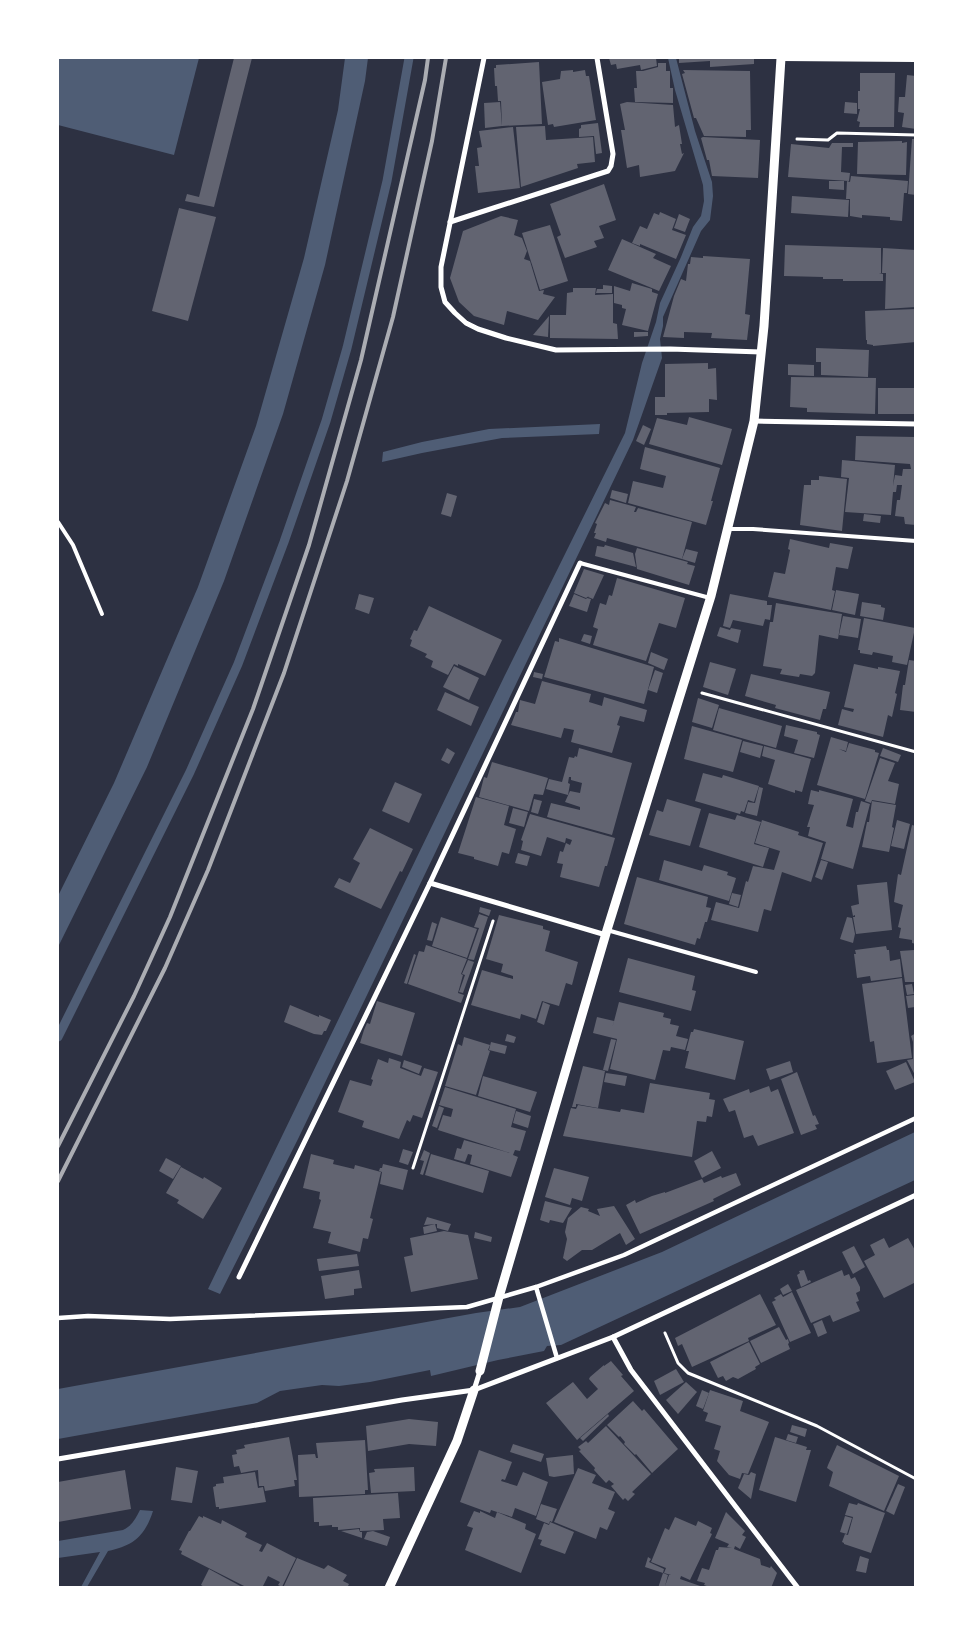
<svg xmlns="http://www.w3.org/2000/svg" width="973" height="1645" font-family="'Fira Sans Condensed',sans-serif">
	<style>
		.water { fill: #4f5d75 }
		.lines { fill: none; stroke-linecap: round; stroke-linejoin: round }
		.stream { stroke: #4f5d75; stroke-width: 9 }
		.building { fill: #626471 }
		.path { stroke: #fff; stroke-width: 3 }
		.service { stroke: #fff; stroke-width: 4 }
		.pedestrian { stroke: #fff; stroke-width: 4.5 }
		.minor { stroke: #fff; stroke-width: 5 }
		.tertiary { stroke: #fff; stroke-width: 9 }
		.rail { stroke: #abadb3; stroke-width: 4 }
	</style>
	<rect width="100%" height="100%" fill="#2d3142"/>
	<!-- water -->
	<g class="water">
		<path d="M58 58H199L174 155 58 125Z"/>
		<path d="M345 58H368L365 81 325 265 283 414 224 581 147 767 58 947V896L114 783 198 587 256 426 304 258 338 110Z"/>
		<path d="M668 58H676L695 131 712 182 713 196 710 220 701 231 663 317V326L660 339 662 358 633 440 298 1139 220 1294 208 1289 505 675 625 433 642 363 656 322 660 303 681 257 693 227 701 216 704 201 703 185 675 90Z"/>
		<path d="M600 424 599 434 502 438 422 453 382 462 383 452 422 442 489 429Z"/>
		<path d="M915 1132V1180L561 1345 547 1346 544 1351 498 1360 431 1376 430 1370 370 1382 339 1386 322 1385 280 1391 257 1403 58 1439V1389L476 1313 520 1307 662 1252Z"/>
		<path d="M140 1510 153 1511C145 1536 133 1546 108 1551L87 1587H81L100 1552 58 1558V1541L123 1530C132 1526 136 1518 140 1510Z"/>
	</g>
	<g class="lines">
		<!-- stream -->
		<path class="stream" d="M58 1037 190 772 238 664 284 542 326 421 347 348 387 181 409 58"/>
	</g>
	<!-- building -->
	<g class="building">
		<path d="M234 58H252L214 207 185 201 187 194 199 197Z"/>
		<path d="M609 58H656L657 66 641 70 640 65 617 69 616 64 611 65Z"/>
		<path d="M679 58H754V64L710 67V61L679 63Z"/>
		<path d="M539 62 542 124 502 126 501 101H498L497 86H495L494 68H496V65Z"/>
		<path d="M658 63H666V71H670V88H673V103L635 102 634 88H637L636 71H643L658 67V69Z"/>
		<path d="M573 70V72L585 70 586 76H589L596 120 554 127 553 124 548 125 542 82 560 79 561 71Z"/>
		<path d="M683 70 750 71 751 130H746V137L704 136 696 118H694L682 74 685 73Z"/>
		<path d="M860 73H895L894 127H859L860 122 857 121 860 109H858V91H860Z"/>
		<path d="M907 75 916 76V129L902 127 904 113 898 112 899 97H905Z"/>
		<path d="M500 102 502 126 485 128 484 103Z"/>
		<path d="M627 102 673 105 675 127 679 125 682 144H680L682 154 684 153 675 171 640 177 639 165 627 168 621 130H625L620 104Z"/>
		<path d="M845 102 857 103V114L844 113Z"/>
		<path d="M598 123 602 153 596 154 594 136 579 137V129L581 128V125Z"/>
		<path d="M545 126 546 140 593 137 595 162 577 164 578 168 521 187 516 127Z"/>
		<path d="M513 127 520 188 478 193 475 166H479L477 148 482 147 479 131Z"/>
		<path d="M703 137 760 140 758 178 712 176 709 160H707L701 138Z"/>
		<path d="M912 139H916V195L908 194Z"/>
		<path d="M902 141V143L907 142 906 175 857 174 858 142Z"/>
		<path d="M832 143H853V147H842L841 172 850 173 849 181 788 177 791 144 829 148Z"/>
		<path d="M851 176 908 181 907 193H904L902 221 890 220V217L862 215V218L850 216V199H846L847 181 850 182Z"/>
		<path d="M829 181H844V190L829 189Z"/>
		<path d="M604 184 616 220 599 226 604 238 594 241 597 247 565 258 557 237 561 235 550 204Z"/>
		<path d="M792 196 849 200 848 217 791 213Z"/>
		<path d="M179 208 216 217 188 321 152 311Z"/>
		<path d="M660 212 676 219 672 230 686 235 676 259 640 244V246L632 243 640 226 647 229 654 213 659 215Z"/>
		<path d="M679 214 690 219 685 232 674 228Z"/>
		<path d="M501 216 518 220 514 235 522 238 527 251 524 259 530 261 539 291 544 290 543 294 555 297 538 320 507 311 504 325 474 316 459 302 450 278 463 231Z"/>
		<path d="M550 225 568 281 540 290 522 233Z"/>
		<path d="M622 239 656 254 653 258 671 266 659 291 608 270Z"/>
		<path d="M785 245 881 248V273H879L883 274V281H843V279H823V277L784 276Z"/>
		<path d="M883 248 916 250V307L885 309 886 273H882Z"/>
		<path d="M703 256 750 259 745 314 750 315 747 340 711 338 712 333 684 332V338L663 337 674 296 681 279 686 281 688 264H690L691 257 703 258Z"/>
		<path d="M632 283 652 289V292L658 294 648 331 622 325 626 309 622 308V305L614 303V286L630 291Z"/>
		<path d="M603 285 612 286V293H596L597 289H603Z"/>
		<path d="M573 288H596L595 295 613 294V323L617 324 618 339 550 338V315H566L567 293 573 292Z"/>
		<path d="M916 309V342L873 346V345L867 344V340H866L865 311Z"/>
		<path d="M549 316 548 337 533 335Z"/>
		<path d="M634 332H648V336L634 337Z"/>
		<path d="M816 348 869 350 868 377 821 375V362H816Z"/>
		<path d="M708 363V369L716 368 717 400 709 399V412L667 413V415H655V397H665V364Z"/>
		<path d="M788 364 814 365V376L788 375Z"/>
		<path d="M791 377 876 378 875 414 807 412V408L790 407Z"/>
		<rect x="878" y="388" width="38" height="26"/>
		<path d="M689 417 732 429 722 465 649 444 657 418 687 425Z"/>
		<path d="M643 425 651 429 644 445 636 441Z"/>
		<path d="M856 436 916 437V525L905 524 904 517 895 516 897 500H900L902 485H897L896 492H893L891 515 845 512 849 478 841 477 842 460 895 465 893 486 895 475 902 476 903 469H911L910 464 855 460Z"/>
		<path d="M645 447 720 468 711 501H713L706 525 628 503 633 481 663 488 666 476 640 469Z"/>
		<path d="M819 476 847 479 842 531 800 525 804 485H811V480H819Z"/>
		<path d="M612 490 628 494 626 503 610 498Z"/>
		<path d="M447 493 457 496 451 517 441 514Z"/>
		<path d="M610 500 636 507 634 512H636L638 508 692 522 682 559 607 538 606 542 594 538 596 533H594L597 524 595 523 605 503 609 505Z"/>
		<path d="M864 514 881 516 880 523 863 521Z"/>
		<path d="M790 539 829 548 830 543 853 547 848 569 836 567 832 590 835 591 831 610 768 597 774 572 785 574 790 550 788 549Z"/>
		<path d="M605 545 633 553 636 567 595 556 597 546 604 547Z"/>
		<path d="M637 548 688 562 687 564 695 566 689 585 637 569 635 554Z"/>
		<path d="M686 549 698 552 695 563 682 559Z"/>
		<path d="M584 569 604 575 593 599 588 597 589 596 586 598 574 593Z"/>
		<path d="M617 578 685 598 676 628 659 623 646 661 593 645 598 629 593 627 600 603 606 605 609 595 612 596Z"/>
		<path d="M836 590 859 594 855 615 832 610Z"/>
		<path d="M359 594 374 598 369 614 355 609Z"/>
		<path d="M574 594 586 599 587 598 591 599 587 612 569 606Z"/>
		<path d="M730 594 767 601V605H772L770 620 765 619 763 626 733 620 730 628 723 626Z"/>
		<path d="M862 602 881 605V607L885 608 883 620 860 616Z"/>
		<path d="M776 603 842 614 838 639 819 635 815 673 812 676 800 674 799 677 780 674 782 669 763 666 770 622H773Z"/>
		<path d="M429 606 502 640 485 676 458 664V666L454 664 448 675 431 667 433 661 425 657 427 654 410 646 412 640 410 639 414 630 417 631Z"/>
		<path d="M843 616 861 619 858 638 839 635Z"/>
		<path d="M864 618 915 628 907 665 892 662 893 656 873 652 872 655 860 653V650H858Z"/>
		<path d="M720 627 730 630 731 628 741 630 738 643 717 636Z"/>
		<path d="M584 634 592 636 590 644 581 641Z"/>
		<path d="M559 638 654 667 644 704 544 677 555 641 559 642Z"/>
		<path d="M651 652 668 659 664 670 648 663Z"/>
		<path d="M909 660 916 661V712L900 710 903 685H905Z"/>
		<path d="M710 662 736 669 728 695 703 687Z"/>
		<path d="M854 664 878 669V667L900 671 895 693 897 694 892 717 888 715 883 737 838 725 842 709 853 712 854 709 844 707Z"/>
		<path d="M454 666 479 678 469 700 443 687Z"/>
		<path d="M655 670 663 673 657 693 648 690Z"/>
		<path d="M534 672 543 674 542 679 533 677Z"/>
		<path d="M751 674 830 692 826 709H823L820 720 775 708 776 705 745 696Z"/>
		<path d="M542 681 591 694 589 702 602 706 604 697 647 710 644 722 620 716 617 725 620 726 612 753 571 742 574 730 564 728 561 738 511 725 516 712H518L520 700 535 704Z"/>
		<path d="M445 692 479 707 471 726 437 710Z"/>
		<path d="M698 698 719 705 712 728 692 722Z"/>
		<path d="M719 708 782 726 776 748 713 730Z"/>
		<path d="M786 725 817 732V734L820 735 814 758 794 753 798 740 784 736Z"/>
		<path d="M692 726 742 740 733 772 684 759Z"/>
		<path d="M831 737 848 742 846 751 839 749 846 752 849 743 875 750V752L879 753 865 799 817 785Z"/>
		<path d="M743 741 763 746 760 758 740 752Z"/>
		<path d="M764 746 811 759 802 792 795 790V793L768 784 775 760 762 756Z"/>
		<path d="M447 748 455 753 449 764 441 760Z"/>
		<path d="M579 748 632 763 612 835 547 817 551 803 580 810V807L565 802 570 791 580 793 582 783 571 780V777H569L568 783 570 784 568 795 546 789 549 779 562 782 569 757 574 758 575 756 577 757Z"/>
		<path d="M883 748 901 755 898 762 880 756Z"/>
		<path d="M880 758 895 763 888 781 899 784 895 804 872 800 871 803 865 801Z"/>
		<path d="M492 762 548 778 543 795 534 794 529 811 479 797 484 777 487 778Z"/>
		<path d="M703 773 722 778 723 775 759 786 754 802 748 800 744 812 741 811 740 814 695 801Z"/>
		<path d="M395 782 422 794 409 823 382 811Z"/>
		<path d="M759 787 763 788 757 816 745 813 748 802 755 803Z"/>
		<path d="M811 790 819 792V790L853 799 846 826 853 828 856 812H858L861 801 870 804 853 869 821 859 826 842 808 836 810 827H807L814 805 808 804Z"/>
		<path d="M476 797 509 806 504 825 516 829 509 854 502 852 498 866 474 859V857L458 853Z"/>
		<path d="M534 799 542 801 538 814 531 812Z"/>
		<path d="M667 799 701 809 690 846 649 835 657 810 663 812Z"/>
		<path d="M872 801 896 805 892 827 894 828 889 852 862 847 867 822H869Z"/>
		<path d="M513 808 528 812 524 827 509 823Z"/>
		<path d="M709 813 735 820 737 815 761 822 759 827 748 824 759 827 754 844 769 848 763 867 699 847Z"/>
		<path d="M530 814 615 838 607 866H605L599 887 560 877 563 864 557 863 560 851 563 852 566 843 570 845 572 840 566 838 565 843 547 837 541 856 521 850 523 841 521 840Z"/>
		<path d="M762 820 799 832 798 835 823 843 811 882 782 872 771 911 764 909 758 932 711 920 716 902 739 908 746 881 748 882 753 866 774 870 780 851 755 843Z"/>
		<path d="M897 820 910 824 904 849 891 846Z"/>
		<path d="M912 825 916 826V944L912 943V940L899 938 901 928 898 927 903 905 894 902 898 874 901 875Z"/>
		<path d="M370 828 413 849 402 872 400 871 381 909 334 887 339 878 350 883 360 863 353 859Z"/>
		<path d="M518 853 530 856 527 866 515 863Z"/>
		<path d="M664 860 702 871 704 865 728 872 727 875 736 878 729 901 659 880Z"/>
		<path d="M821 860 828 862 822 880 815 877Z"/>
		<path d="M637 877 708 897 706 907 711 908 707 922H705L700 939 697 938 695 945 624 924Z"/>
		<path d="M887 882 892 930 856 934 853 917H855V915L853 916 851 906 859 904 857 885Z"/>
		<path d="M732 893 741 895 738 907 729 904Z"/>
		<path d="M480 907 491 910 489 916 479 912Z"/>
		<path d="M479 914 488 917 474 960 468 959 479 928 474 927Z"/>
		<path d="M499 915 543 926V929L550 931 545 951 578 962 572 985 566 983 559 1006 542 1001 536 1019 521 1014 520 1019 471 1005 482 970 513 979V976L501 972 503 964 486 959Z"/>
		<path d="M441 917 477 929 467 958 432 946Z"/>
		<path d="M847 917 852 918 855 934 853 943 840 939Z"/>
		<path d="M432 922 437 924 432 941 427 940Z"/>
		<path d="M426 945 467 959 461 974 463 975 458 993 464 995 461 1003 408 984 419 951 424 952Z"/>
		<path d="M886 946 887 950H889L890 961 900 959 902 977 871 981 870 976 857 978 854 954H856L855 950Z"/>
		<path d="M914 950V982H905L900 951Z"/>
		<path d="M414 954 416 955 407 984 404 983Z"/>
		<path d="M628 958 695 976 692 990 696 991 691 1011 619 992Z"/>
		<path d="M468 960 474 962 463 993 459 992 465 975 462 974Z"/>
		<path d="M902 978 912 1058 877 1063 874 1041 870 1042 862 984Z"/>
		<path d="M912 984 914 994 907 995 905 985Z"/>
		<path d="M914 995 915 1007 908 1008 906 996Z"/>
		<path d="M377 1001 415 1013 402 1056 360 1043 364 1030 367 1023 370 1024Z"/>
		<path d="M543 1002 550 1005 544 1025 537 1022Z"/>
		<path d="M619 1002 664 1013 663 1017 671 1019 670 1024 679 1026 676 1036 688 1039 685 1050 671 1047 670 1051 663 1050 655 1080 610 1069 617 1039 593 1033 597 1017 614 1021 612 1029Z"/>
		<path d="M290 1005 319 1017V1015L331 1020 326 1031H324L322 1035 314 1034 284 1022Z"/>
		<path d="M694 1029 744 1041 735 1080 685 1068 689 1051H686L691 1032H693Z"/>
		<path d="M916 1033V1077L907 1060 913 1059V1042L911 1036Z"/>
		<path d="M507 1034 516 1037 514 1043 505 1041Z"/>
		<path d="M464 1037 490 1045 488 1050 490 1051 476 1095 445 1086 458 1044 462 1046Z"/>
		<path d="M611 1039 616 1040 608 1071 603 1070Z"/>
		<path d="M491 1042 507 1046 505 1054 489 1050Z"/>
		<path d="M389 1058 401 1062 400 1068 421 1076 424 1068 438 1072 422 1118 413 1115 410 1122 407 1120 399 1139 362 1127 364 1121 338 1112 350 1080 371 1086 373 1080 371 1079 378 1059 388 1063Z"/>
		<path d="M404 1060 422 1066 419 1074 402 1067Z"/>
		<path d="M790 1061 793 1072 770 1080 766 1069Z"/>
		<path d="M906 1062 915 1082 895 1090 886 1071Z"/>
		<path d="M583 1066 605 1071 598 1108 576 1104V1107H572Z"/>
		<path d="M797 1072 813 1116 815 1115 819 1124 815 1125 817 1129 801 1135 781 1079Z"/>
		<path d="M606 1073 627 1076 625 1086 604 1082Z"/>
		<path d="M483 1076 537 1092 530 1112 478 1096Z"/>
		<path d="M650 1083 710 1093 709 1099 715 1100 712 1117 707 1116 706 1122 697 1121 692 1157 563 1136 571 1108 576 1109 578 1105 620 1112 621 1109 644 1113Z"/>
		<path d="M769 1086 771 1092 778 1089 794 1133 758 1146 753 1135 744 1138 735 1110 729 1112 723 1099 749 1089 750 1093Z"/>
		<path d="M445 1087 516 1109 511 1127 526 1131 520 1151 515 1150 513 1155 518 1157 511 1177 470 1164 472 1155 468 1154 465 1162 454 1159 457 1148 461 1149 464 1140 510 1153 438 1130 443 1115 451 1117 453 1109 439 1105Z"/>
		<path d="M439 1106 444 1108 437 1128 432 1126Z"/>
		<path d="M516 1111 531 1116 528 1128 513 1123Z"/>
		<path d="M403 1149 413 1152 408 1165 399 1162Z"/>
		<path d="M424 1150 430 1153 423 1175 420 1174 424 1161 420 1160Z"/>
		<path d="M712 1151 721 1168 702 1178 694 1161Z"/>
		<path d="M311 1154 334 1160 333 1164 354 1169 355 1165 381 1172 370 1218 373 1219 368 1239 363 1238 360 1252 328 1243 331 1232 313 1228 321 1200 319 1199 320 1192 303 1188Z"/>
		<path d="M431 1154 489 1171 483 1193 425 1175Z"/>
		<path d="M166 1158 181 1166 173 1179 159 1171Z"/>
		<path d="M383 1164 408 1170 403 1190 380 1184 382 1172 379 1171 380 1168H382Z"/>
		<path d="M181 1167 203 1179 204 1177 222 1188 203 1219 177 1203 179 1200 166 1193Z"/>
		<path d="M554 1168 589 1177 582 1201 572 1198 570 1205 545 1197Z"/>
		<path d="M736 1173 741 1185 713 1199 714 1201 640 1234 626 1205 635 1200 636 1203 652 1196 665 1192V1193L702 1179 704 1183 721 1176 722 1178Z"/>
		<path d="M545 1201 572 1208 563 1223 550 1220 549 1223 540 1220Z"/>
		<path d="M614 1206 635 1239 626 1245 620 1233 592 1250H582L567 1261 563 1258 567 1239 565 1232 568 1218 581 1207 589 1209 588 1211 600 1216 597 1209Z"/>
		<path d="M427 1217 451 1224 448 1231 437 1228V1224L424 1225Z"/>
		<path d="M435 1224 437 1231 424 1234 423 1227Z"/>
		<path d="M444 1231 468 1235 478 1279 411 1292 404 1257 413 1255 410 1238Z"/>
		<path d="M475 1232 492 1237 491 1242 474 1238Z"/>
		<path d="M884 1238 889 1248 908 1238 916 1252V1282L884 1298 864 1261 875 1255 870 1245Z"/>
		<path d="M854 1246 865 1267 853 1274 842 1252Z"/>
		<path d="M357 1254 359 1266 319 1271 317 1259Z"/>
		<path d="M359 1270 362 1288 354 1289V1295L325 1299 321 1276Z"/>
		<path d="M804 1270 808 1281 810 1280 811 1282 801 1287 797 1275 800 1273 799 1271Z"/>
		<path d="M842 1270 844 1276 849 1274 851 1279 855 1277 860 1287V1291L856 1293 859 1301 856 1302 860 1311 833 1322 830 1315 811 1323 796 1290Z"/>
		<path d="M788 1284 792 1291 783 1295 780 1289Z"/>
		<path d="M792 1292 811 1333 790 1342 772 1302 776 1300 774 1298 781 1294 783 1297Z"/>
		<path d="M760 1294 776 1325 748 1338 749 1341 692 1367 682 1344 678 1346 675 1338Z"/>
		<path d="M822 1320 827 1333 818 1337 813 1324Z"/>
		<path d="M779 1327 786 1340 788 1339 789 1343 788 1344 790 1349 761 1363 750 1341Z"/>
		<path d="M749 1342 760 1364 755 1367 756 1369 738 1379 733 1377 726 1381 723 1376 718 1378 710 1362Z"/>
		<path d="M611 1361 623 1375 621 1376 634 1391 577 1440 546 1403 573 1382 587 1399 598 1389 589 1379 590 1377 604 1365V1366Z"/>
		<path d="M676 1369 684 1382 660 1395 654 1381Z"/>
		<path d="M686 1382 697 1392 678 1414 666 1400Z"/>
		<path d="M702 1390 709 1393 703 1409 696 1406Z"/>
		<path d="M710 1390 743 1401 740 1411 769 1422 748 1474 742 1473 740 1479 729 1475 717 1461 720 1451 714 1449 721 1426 705 1421 708 1413 703 1411Z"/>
		<path d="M633 1401 642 1411 644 1409 678 1449 652 1473 636 1454 635 1455 624 1444 625 1442 620 1436 619 1437 607 1425Z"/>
		<path d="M608 1414 609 1416 583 1441 580 1438Z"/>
		<path d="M409 1419 438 1422 436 1446 409 1444 368 1451 366 1426Z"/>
		<path d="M792 1425 807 1429 805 1437 790 1432Z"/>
		<path d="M606 1426 651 1474 632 1492 635 1494 628 1501 625 1498 623 1500 611 1486 614 1484 609 1480 606 1483 594 1470 595 1468 579 1451 581 1450 578 1447 586 1441 588 1443Z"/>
		<path d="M788 1434 798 1437 796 1443 786 1440Z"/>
		<path d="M289 1437 297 1480H294L295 1486 265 1491 264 1486H259L258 1470 241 1473 239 1466 234 1467 232 1455 237 1454 236 1450 245 1448 244 1445Z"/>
		<path d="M775 1437 807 1447 806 1450H811L796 1502 759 1490Z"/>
		<path d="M365 1440 368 1490H365V1494L299 1497 298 1455 315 1454 316 1458H318L316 1443Z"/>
		<path d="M513 1444 544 1454 541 1462 510 1452Z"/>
		<path d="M837 1445 899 1476 884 1511 829 1486 833 1472 827 1468 828 1465Z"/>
		<path d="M479 1450 512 1462 505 1480 502 1479 501 1481 517 1486 523 1472 548 1482 536 1516 515 1508 512 1517 491 1510 490 1513 460 1502Z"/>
		<path d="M573 1455 574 1474 554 1477 549 1476 546 1458Z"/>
		<path d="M176 1467 198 1471 192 1503 171 1500Z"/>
		<path d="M414 1467 415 1491 371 1493 369 1473 375 1472 374 1469Z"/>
		<path d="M578 1468 596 1475 592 1483 615 1492 608 1509 615 1512 607 1530 600 1527 596 1539 554 1522Z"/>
		<path d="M125 1470 131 1509 58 1522V1482Z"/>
		<path d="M255 1472 258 1488 263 1487 266 1502 219 1509V1507H216L213 1487 216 1486V1484L224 1483 223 1477Z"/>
		<path d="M751 1472 756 1474 751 1499 738 1488 744 1474 749 1475Z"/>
		<path d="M898 1484 905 1487 894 1515 886 1511Z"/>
		<path d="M398 1493 400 1518 383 1519 384 1530 360 1531V1528L338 1530V1527H332V1525L319 1526V1522H314L313 1498Z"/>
		<path d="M849 1503 857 1505 858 1503 885 1513 871 1553 844 1544V1543L842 1542 845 1534 848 1535 853 1517 845 1515Z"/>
		<path d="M541 1504 557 1509 552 1522 550 1521 549 1524 536 1519Z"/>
		<path d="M474 1511 480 1513V1511L495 1518 497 1512 526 1524 525 1529 536 1534 521 1573 465 1550 473 1528 467 1526Z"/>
		<path d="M726 1512 745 1531 742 1535 746 1537 740 1549 735 1546 734 1549 760 1559 761 1565 770 1568 771 1566 777 1573 771 1588H712L704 1585 705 1583 697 1581 702 1568 709 1570 716 1550H718L719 1547 732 1548 727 1547 729 1544 715 1538Z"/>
		<path d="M199 1516 203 1518V1516L221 1524 222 1520 247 1533 245 1537 262 1545 259 1551 262 1552 267 1543 296 1558 282 1587 278 1585 280 1582 268 1576 262 1588H248L181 1554 182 1551 179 1550 189 1531H190Z"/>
		<path d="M845 1516 852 1518 847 1534 840 1532Z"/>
		<path d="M675 1517 696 1526 698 1521 712 1528 710 1533 712 1534 690 1580 681 1576 680 1579 706 1588H658L663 1573 668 1575 665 1586 669 1575H671L664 1573 666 1568 651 1562 665 1528 669 1530Z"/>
		<path d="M550 1522 574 1532 565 1554 540 1545 542 1540 538 1539 544 1523 549 1525Z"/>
		<path d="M359 1529 360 1532H362V1538L341 1531Z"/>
		<path d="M373 1531 390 1537 387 1546 364 1539 367 1532Z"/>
		<path d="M860 1556 869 1559 866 1573 856 1571Z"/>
		<path d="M648 1557 651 1559 649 1562 664 1569 663 1573 645 1567Z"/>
		<path d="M297 1558 324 1569 328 1565 347 1575 343 1581 349 1584 347 1588H283Z"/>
		<path d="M209 1569 244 1588H206L201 1585Z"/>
	</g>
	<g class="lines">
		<!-- path -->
		<g class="path">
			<path d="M797 139 828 140 837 133 916 135"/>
			<path d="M702 693 916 752"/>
			<path d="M413 1168 493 921"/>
			<path d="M665 1333 678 1363 688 1373 817 1426 916 1479"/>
		</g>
		<!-- service -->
		<g class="service">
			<path d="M781 59 916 60"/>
			<path d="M58 522 73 545 102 614"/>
			<path d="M728 529H753L916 541"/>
			<path d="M580 563 710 598"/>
			<path d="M607 930 756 972"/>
		</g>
		<!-- pedestrian -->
		<g class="pedestrian">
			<path d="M536 1287 557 1358"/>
			<path d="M58 1318 88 1316 170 1319 467 1307 536 1287 624 1255 916 1118"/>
		</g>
		<!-- minor -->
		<g class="minor">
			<path d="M484 58 441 267V287L445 302 455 313 466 323 478 329 506 338 556 350 670 349 761 352"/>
			<path d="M450 222 608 171 611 166 613 154 597 58"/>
			<path d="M754 421 916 424"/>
			<path d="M430 883 606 935"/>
			<path d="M239 1277 430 883 580 563"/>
			<path d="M613 1337 631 1370 798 1588"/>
			<path d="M474 1390 480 1371"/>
			<path d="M58 1459 402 1400 474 1390 613 1337 916 1195"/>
		</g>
		<!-- tertiary -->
		<g class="tertiary">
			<path d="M480 1371 499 1297 607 930 711 596 754 421 764 326 781 58"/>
			<path d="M389 1588 457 1441 474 1390"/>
		</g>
		<!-- rail -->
		<g class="rail">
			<path d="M58 1146 134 996 170 917 253 709 309 545 361 360 425 80 428 58"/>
			<path d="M58 1181 165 968 208 870 284 673 347 481 393 317 432 141 446 58"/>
		</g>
	</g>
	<!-- border -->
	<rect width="973" height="1645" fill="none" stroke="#ffffff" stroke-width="118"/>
</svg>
